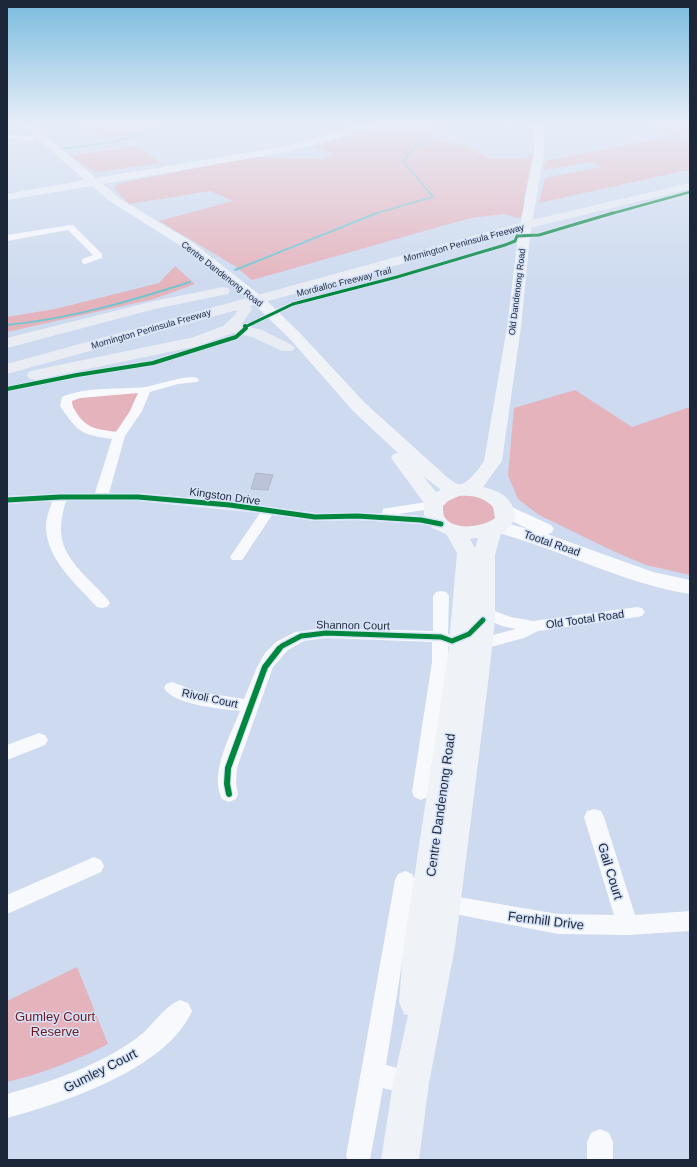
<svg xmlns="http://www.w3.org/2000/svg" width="697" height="1167" font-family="Arial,sans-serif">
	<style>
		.green { fill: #e5b3bc }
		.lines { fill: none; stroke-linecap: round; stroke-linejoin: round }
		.stream-far1 { stroke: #72c5d0; stroke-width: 1.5 }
		.stream { stroke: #72c5d0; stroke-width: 2 }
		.building { fill: #bbc2d9; stroke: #b1b7cb }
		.minor { fill: #f8f9fd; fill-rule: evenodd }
		.secondary { fill: #f8f9fd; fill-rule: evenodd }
		.primary { fill: #eff2f7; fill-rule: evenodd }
		.motorway { fill: #e9edf3; fill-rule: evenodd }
		.cycleway-far4-casing { stroke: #d6e2f7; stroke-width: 3.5 }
		.cycleway-far3-casing { stroke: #d6e2f7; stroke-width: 4.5 }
		.cycleway-far2-casing { stroke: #d6e2f7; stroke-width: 6 }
		.cycleway-far1-casing { stroke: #d6e2f7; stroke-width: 8 }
		.cycleway-casing { stroke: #d6e2f7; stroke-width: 8 }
		.cycleway-far4 { stroke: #00873e; stroke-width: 2.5 }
		.cycleway-far3 { stroke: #00873e; stroke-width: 3 }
		.cycleway-far2 { stroke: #00873e; stroke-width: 4 }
		.cycleway-far1 { stroke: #00873e; stroke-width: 5 }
		.cycleway { stroke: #00873e; stroke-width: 6 }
		.labels { text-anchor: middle; stroke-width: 3; stroke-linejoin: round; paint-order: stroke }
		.far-street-label { font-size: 9px; fill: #1c273a; stroke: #d6e2f7 }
		.street-label { font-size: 11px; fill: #1c273a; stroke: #d6e2f7 }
		.near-street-label { font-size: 13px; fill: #1c273a; stroke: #d6e2f7 }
		.near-park-label { font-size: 13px; fill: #6e1820; stroke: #d6e2f7 }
	</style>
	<rect width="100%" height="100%" fill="#cddaef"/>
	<!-- green -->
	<g class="green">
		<path d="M81 124H161L132 134 107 138Z"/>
		<path d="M386 124H446L441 126 430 139 467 146 475 152 490 158H526L529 154 533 155 524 198V216L517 218 505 214 470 218 252 280 235 266 159 221 233 201 210 191 129 204 114 188 116 185 129 181 255 157 321 159 333 154 313 147Z"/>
		<path d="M669 124H690V132L675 136 690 141V171H683L539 203 545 178 602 167 590 162 544 170 545 161 673 136 650 127Z"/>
		<path d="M136 146 160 163 97 172 89 169 71 156Z"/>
		<path d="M175 266 195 284 154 299 7 332V317L55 309 159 283Z"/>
		<path d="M575 390 632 427 690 407V575L646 565 615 552 539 515 518 499 508 475 514 408Z"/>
		<path d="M138 392 139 394C135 408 125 433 107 433 98 433 86 424 78 421L69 399Z"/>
		<path d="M473 494 497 506 495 522 462 528 445 522 440 504 453 495Z"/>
		<path d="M77 967 108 1044C75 1061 43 1073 7 1082V1001Z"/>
	</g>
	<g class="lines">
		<!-- stream-far1 -->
		<g class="stream-far1">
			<path d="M61 149 113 142 163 128 170 124"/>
			<path d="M373 214 433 197 403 161 436 124"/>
		</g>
		<!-- stream -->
		<g class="stream">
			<path d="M235 270 377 213"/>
			<path d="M7 325C69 319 131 301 190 282"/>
		</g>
	</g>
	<!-- building -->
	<path class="building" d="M256 473 273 475 268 490 251 489Z"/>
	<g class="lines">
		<!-- minor -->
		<g class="minor">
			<path d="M7 134 31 137 34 139 31 141 7 138Z"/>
			<path d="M70 225H73L102 254V258L85 264 82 263V259L93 255 68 230 7 241V235Z"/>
			<path d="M193 377 197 378 199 380 197 382 178 384 150 392 142 411 125 436 109 493H138L230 501 315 513H382L383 509 388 508 433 501 438 502 440 505 438 508 398 514 421 516 446 521 448 524 446 527 441 528 421 524 357 520 315 521 272 515 242 560H232L230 557 260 513 138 501H66C54 540 64 554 91 582 97 589 105 595 110 603L107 607 102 608 97 607C76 584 46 559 46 526 46 517 50 509 52 501L7 504V496L95 493 112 439C79 434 79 433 60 406L62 397C88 386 117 390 145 387 161 384 175 378 193 377ZM138 393 130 411 116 432C99 429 89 430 78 415 75 410 72 407 72 401L80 398Z"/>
			<path d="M441 591 446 592 449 596 448 634C457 636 463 628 473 631L475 635C470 643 457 646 448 646V662L430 792 428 797 421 800 414 797 412 792 432 662V642L326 638 304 641 288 650 273 667 259 706 237 768 236 784 238 794 236 799 229 802 222 799C209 774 230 736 240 711 222 709 173 705 164 688L166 684 172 682 199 692 244 699 257 667 265 653 276 642 295 632 326 628 433 631V596L436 592Z"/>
			<path d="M484 607 511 617 533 621 637 607 642 608 645 612 642 616 637 617 538 631 524 638 480 650 474 648 472 644 474 640 516 629 502 626 479 616 476 612 479 608Z"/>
			<path d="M39 733 45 735 48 740 45 745 7 760V745Z"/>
			<path d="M594 809 601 811 604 817 635 915 690 911V931L628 935 558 934 434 910 430 903 434 896 441 894 558 914 614 915 584 817 587 811Z"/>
			<path d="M94 857 101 860 104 866 101 872 7 914V895Z"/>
			<path d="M405 871 412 874 415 880 386 1065 420 1074 423 1083 420 1092 411 1095 383 1088 370 1160H348L346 1156 395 880 398 874Z"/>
			<path d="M180 1000 188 1003 192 1011C167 1069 63 1103 7 1118V1094C53 1081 98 1066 137 1038 152 1027 163 1007 180 1000Z"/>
			<path d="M600 1129 609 1133 613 1142V1160H587V1142L591 1133Z"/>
		</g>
		<!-- secondary -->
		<path class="secondary" d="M505 504 551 525 554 529 551 533 547 534 653 572 690 580V594C621 583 559 548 491 531L488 527 491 523 498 521 528 529 498 514 495 510 498 506Z"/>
		<!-- primary -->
		<path class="primary" d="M22 124H31L96 178 281 147 365 124H378L377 126 336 139 281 153 103 184 119 198 192 242 265 299 300 333 365 403 447 477C450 479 454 483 458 484 466 487 480 467 484 461L507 327 518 236 534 152V131L531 124H540L544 131V152L530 236 521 327 502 461 483 487C501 491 515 499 515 520L505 531 501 533 495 555V620L489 675 455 947 429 1083 419 1160H381L393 1083 408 1015 404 1014 399 1002 403 951 448 655 457 553 446 534 432 528 427 520 424 515V503L391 458 393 454 398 453 353 411 290 339 255 305 184 248 111 202 92 186 7 200V194L85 180ZM423 476 441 490 436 492ZM459 496C472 495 484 497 493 507L495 518C484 527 452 532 444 516 443 513 443 509 443 506L448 501ZM478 538 475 548 470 539Z"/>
		<!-- motorway -->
		<g class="motorway">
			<path d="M690 183V189L538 226 250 306 252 309 241 325 262 330 292 345 295 348 292 351H282L252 337 233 333 198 346 35 380 29 378 27 375 29 372 35 370 194 337 223 326 235 315 237 310 7 374V364L531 220Z"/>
			<path d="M223 287 228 288 230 291 228 294 155 309 7 348V338L154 301Z"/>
		</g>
		<defs>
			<path id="cycleway-far4" d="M610 214 690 192"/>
			<path id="cycleway-far3" d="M245 327 293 304 397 277 505 245 515 241 517 236 539 235 613 213"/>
			<path id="cycleway-far2" d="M7 389 77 375 153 363 236 337 246 328 245 326"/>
			<g id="cycleway-far1">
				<path d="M7 500 60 497H138L230 505 315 517 357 516 421 520 441 524"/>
				<path d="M278 650 282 646 301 636 326 633 441 637 452 641 469 634 483 620"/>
			</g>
			<path id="cycleway" d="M229 794 227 784 228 768 265 667 279 649"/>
		</defs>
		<!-- cycleway-far4 casing -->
		<use href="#cycleway-far4" class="cycleway-far4-casing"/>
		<!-- cycleway-far3 casing -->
		<use href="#cycleway-far3" class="cycleway-far3-casing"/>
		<!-- cycleway-far2 casing -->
		<use href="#cycleway-far2" class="cycleway-far2-casing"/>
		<!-- cycleway-far1 casing -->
		<use href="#cycleway-far1" class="cycleway-far1-casing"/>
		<!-- cycleway casing -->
		<use href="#cycleway" class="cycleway-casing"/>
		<!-- cycleway-far4 -->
		<use href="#cycleway-far4" class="cycleway-far4"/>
		<!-- cycleway-far3 -->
		<use href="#cycleway-far3" class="cycleway-far3"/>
		<!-- cycleway-far2 -->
		<use href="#cycleway-far2" class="cycleway-far2"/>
		<!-- cycleway-far1 -->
		<use href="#cycleway-far1" class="cycleway-far1"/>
		<!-- cycleway -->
		<use href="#cycleway" class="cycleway"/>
	</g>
	<!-- sky -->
	<linearGradient id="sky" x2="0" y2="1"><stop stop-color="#79bbde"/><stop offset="0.43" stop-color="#e8eef8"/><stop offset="1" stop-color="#e8eef8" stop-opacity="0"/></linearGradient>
	<rect width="697" height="287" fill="url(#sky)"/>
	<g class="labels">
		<!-- far-street labels -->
		<g class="far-street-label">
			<text transform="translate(464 243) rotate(-15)" y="3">Mornington Peninsula Freeway</text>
			<text transform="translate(222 274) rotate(38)" y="3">Centre Dandenong Road</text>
			<text transform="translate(344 282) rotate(-14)" y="3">Mordialloc Freeway Trail</text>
			<text transform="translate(517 292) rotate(-83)" y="3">Old Dandenong Road</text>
			<text transform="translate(151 329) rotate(-16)" y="3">Mornington Peninsula Freeway</text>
		</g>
		<!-- street labels -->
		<g class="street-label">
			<text transform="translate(225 496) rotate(8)" y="4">Kingston Drive</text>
			<text transform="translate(552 543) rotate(19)" y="4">Tootal Road</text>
			<text transform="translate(585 619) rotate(-8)" y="4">Old Tootal Road</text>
			<text transform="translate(353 625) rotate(1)" y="4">Shannon Court</text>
			<text transform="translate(210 698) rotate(12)" y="4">Rivoli Court</text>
		</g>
		<!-- near-street labels -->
		<g class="near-street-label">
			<text transform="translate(440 805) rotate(-82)" y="5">Centre Dandenong Road</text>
			<text transform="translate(611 871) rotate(73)" y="5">Gail Court</text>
			<text transform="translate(546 920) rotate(7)" y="5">Fernhill Drive</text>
			<text transform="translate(100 1070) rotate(-27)" y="5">Gumley Court</text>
		</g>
		<!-- near-park labels -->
		<g class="near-park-label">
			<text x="55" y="1021">Gumley Court<tspan x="55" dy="15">Reserve</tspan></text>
		</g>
	</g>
	<!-- border -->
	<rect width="697" height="1167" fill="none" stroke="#1c273a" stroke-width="16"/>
</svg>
